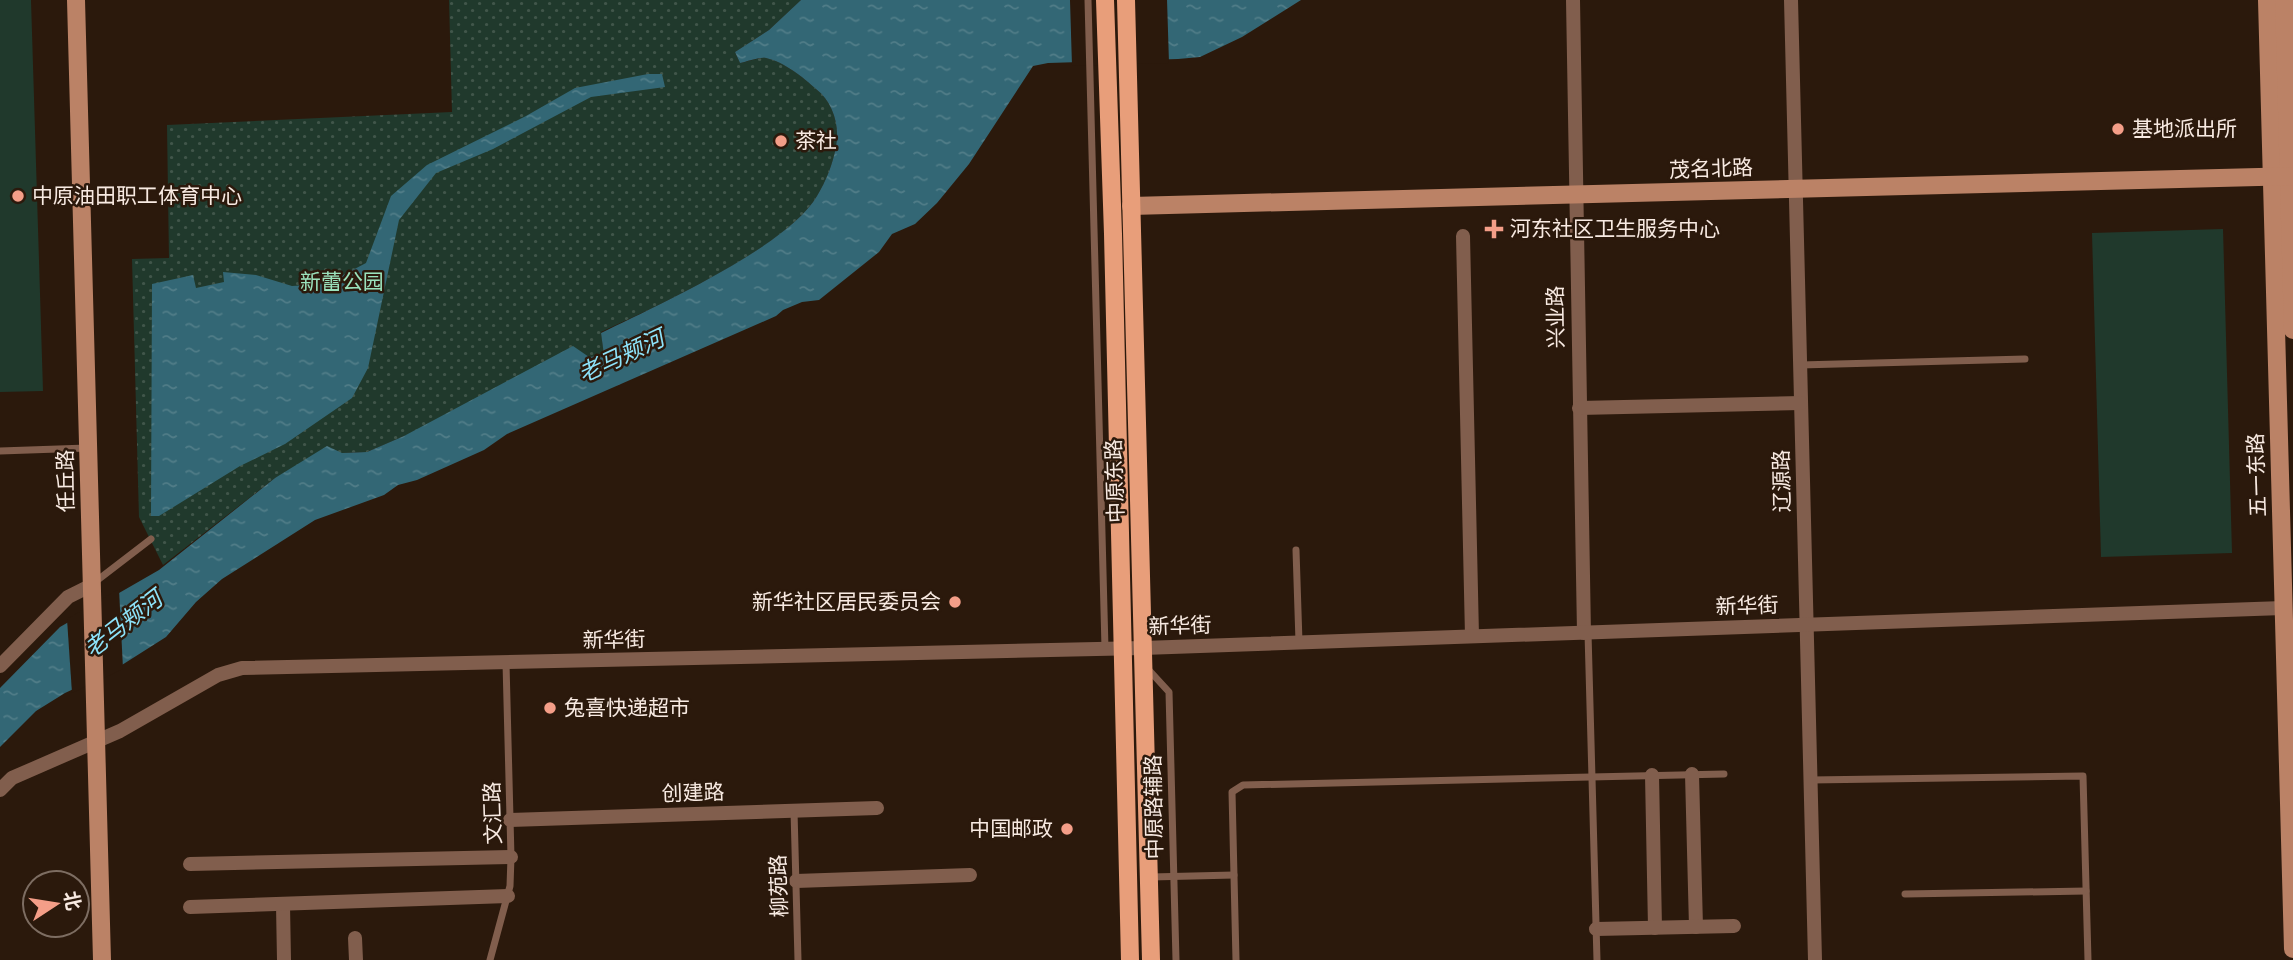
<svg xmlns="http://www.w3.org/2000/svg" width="2293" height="960" font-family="'Fira Sans','Noto Sans SC',sans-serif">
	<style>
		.grass { fill: #20392c }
		.park { fill: url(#park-dots) }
		.water { fill: url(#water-ripples) }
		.pier { fill: #2b190c }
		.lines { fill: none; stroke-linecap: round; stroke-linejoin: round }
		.lane { stroke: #815e4d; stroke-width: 7 }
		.street { stroke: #815e4d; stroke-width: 14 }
		.secondary { stroke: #bb8266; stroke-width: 18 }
		.primary { stroke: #e89e7a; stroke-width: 18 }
		.poi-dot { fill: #f49e88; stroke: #2b190c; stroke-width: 2.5 }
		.labels { text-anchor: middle; stroke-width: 5; stroke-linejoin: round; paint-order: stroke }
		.poi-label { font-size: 21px; fill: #f8eae2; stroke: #2b190c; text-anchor: start }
		.street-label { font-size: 21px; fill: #f8eae2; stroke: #2b190c }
		.park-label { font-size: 21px; fill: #9be2bc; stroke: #2b190c }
		.water-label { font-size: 23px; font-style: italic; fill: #8de3fa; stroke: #2b190c }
	</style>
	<defs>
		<pattern id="park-dots" width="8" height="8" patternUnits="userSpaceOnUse" patternTransform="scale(1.75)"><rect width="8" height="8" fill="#20392c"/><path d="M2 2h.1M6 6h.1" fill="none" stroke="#41564a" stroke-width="1.8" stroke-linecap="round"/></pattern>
		<pattern id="water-ripples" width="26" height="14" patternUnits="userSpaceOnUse" patternTransform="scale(1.75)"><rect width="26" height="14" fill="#336775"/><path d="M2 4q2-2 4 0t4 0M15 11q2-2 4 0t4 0" fill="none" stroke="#517d88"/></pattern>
	</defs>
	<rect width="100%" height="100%" fill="#2b190c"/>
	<!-- grass -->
	<g class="grass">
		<path d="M0 0H31L43 391 0 392Z"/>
		<path d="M2223 229 2232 553 2101 557 2092 233Z"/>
	</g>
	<!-- park -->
	<path class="park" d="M449 0H801L769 30 735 52 740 63C748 62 759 57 766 58 784 62 803 77 816 89 833 102 840 126 836 146 833 164 826 181 817 196 787 247 657 306 601 332L604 355 589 357 367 452 342 453 275 478 163 565 139 517 132 259 169 258 167 125 452 112Z"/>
	<!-- water -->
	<g class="water">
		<path d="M801 0H1301L1242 37 1200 57 1178 59 1048 63 1033 66 969 164 937 203 915 224 892 234 879 252 819 300 802 302 783 310 776 316 507 434 484 450 417 480 398 485 384 495 315 520 222 579 196 602 166 637 114 670 65 693 36 711 0 747V688L60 627 159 570 275 478 327 446 342 453 367 452 404 436 573 346 589 357 604 355 601 333C656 306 787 247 817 196 826 181 833 164 836 146 840 126 833 102 816 89 803 77 784 62 766 58 758 57 747 62 740 63L735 52 769 30Z"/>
		<path d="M648 74H662L665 87 591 97 493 149 436 173 399 220 368 368 352 398 285 444 240 466 159 516H151L152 284 193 275 196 288 224 282 223 272 256 275 292 286 326 284 366 263 391 196 427 165 526 116 575 88Z"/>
	</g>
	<!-- pier -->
	<g class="pier">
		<path d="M1070 0H1167L1169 63 1072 66Z"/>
		<path d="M119 589 123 669 72 693 67 619Z"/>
	</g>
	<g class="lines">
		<!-- lane -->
		<g class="lane">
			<path d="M1088 0 1105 648"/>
			<path d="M1800 365 2025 359"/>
			<path d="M0 451 87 448"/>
			<path d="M1296 550 1299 642"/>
			<path d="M95 582 151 539"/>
			<path d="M1588 633 1597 960"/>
			<path d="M1147 668 1169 692 1176 960"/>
			<path d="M1811 780 2083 776 2088 960"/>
			<path d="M794 811 798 960"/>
			<path d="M1151 877 1234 875"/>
			<path d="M1905 894 2086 891"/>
			<path d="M490 960 510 886 511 857 506 663"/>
			<path d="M1236 960 1232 792 1243 785 1724 774"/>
		</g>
		<!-- street -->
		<g class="street">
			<path d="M1573 0 1584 633"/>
			<path d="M1791 0 1815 960"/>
			<path d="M1463 236 1472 636"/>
			<path d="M1579 408 1801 403"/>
			<path d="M0 666 68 597 92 585"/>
			<path d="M1692 774 1696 927"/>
			<path d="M1652 775 1655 928"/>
			<path d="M0 790 12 778 120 731 218 675 242 668 1143 648 2283 608"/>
			<path d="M510 820 877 808"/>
			<path d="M190 864 511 857"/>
			<path d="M796 881 970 875"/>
			<path d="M283 905 284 960"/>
			<path d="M190 907 508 896"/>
			<path d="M1596 929 1734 926"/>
			<path d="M355 938 356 960"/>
		</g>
		<!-- secondary -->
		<g class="secondary">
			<path d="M76 0 102 960"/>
			<path d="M2267 0 2293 949"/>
			<path d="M2284 0 2293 330"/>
			<path d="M1131 206 2293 176"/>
		</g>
		<!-- primary -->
		<g class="primary">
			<path d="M1105 0 1113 234 1130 960"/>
			<path d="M1126 0 1151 960"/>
		</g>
	</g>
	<!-- markers -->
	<g class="poi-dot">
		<circle cx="2118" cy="129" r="7"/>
		<circle cx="781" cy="141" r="7"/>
		<circle cx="18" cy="196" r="7"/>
		<path d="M1490.5 218.5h7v7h7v7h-7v7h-7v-7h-7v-7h7z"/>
		<circle cx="955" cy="602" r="7"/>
		<circle cx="550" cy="708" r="7"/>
		<circle cx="1067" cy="829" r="7"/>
	</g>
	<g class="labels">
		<!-- poi labels -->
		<g class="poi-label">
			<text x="2132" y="136">基地派出所</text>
			<text x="795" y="148">茶社</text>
			<text x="32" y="203">中原油田职工体育中心</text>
			<text x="1510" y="236">河东社区卫生服务中心</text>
			<text x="941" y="609" text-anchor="end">新华社区居民委员会</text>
			<text x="564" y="715">兔喜快递超市</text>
			<text x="1053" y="836" text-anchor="end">中国邮政</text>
		</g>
		<!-- street labels -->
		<g class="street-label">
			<text transform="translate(1711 169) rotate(-2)" y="7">茂名北路</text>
			<text transform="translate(1556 317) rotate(-91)" y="7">兴业路</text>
			<text transform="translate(2257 475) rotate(-92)" y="7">五一东路</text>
			<text transform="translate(66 481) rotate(-91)" y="7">任丘路</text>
			<text transform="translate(1115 481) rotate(-92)" y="7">中原东路</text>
			<text transform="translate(1782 481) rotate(-91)" y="7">辽源路</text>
			<text transform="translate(1747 606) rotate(-2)" y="7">新华街</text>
			<text transform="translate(1180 626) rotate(-2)" y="7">新华街</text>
			<text transform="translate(614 640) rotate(-1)" y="7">新华街</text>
			<text transform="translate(693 793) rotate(-2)" y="7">创建路</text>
			<text transform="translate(1154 807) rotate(-91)" y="7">中原路辅路</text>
			<text transform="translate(493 813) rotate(-92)" y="7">文汇路</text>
			<text transform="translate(779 886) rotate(-92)" y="7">柳苑路</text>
		</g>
		<!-- park labels -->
		<g class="park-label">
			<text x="342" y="289">新蕾公园</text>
		</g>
		<!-- water labels -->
		<g class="water-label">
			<text transform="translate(621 356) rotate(-25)" y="8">老马颊河</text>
			<text transform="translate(123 624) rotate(-38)" y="8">老马颊河</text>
		</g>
	</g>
	<!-- north arrow -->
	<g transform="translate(56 904) rotate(78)"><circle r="33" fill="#2b190c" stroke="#7d6d62" stroke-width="2"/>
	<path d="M0-5L12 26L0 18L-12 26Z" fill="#f49e88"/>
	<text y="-10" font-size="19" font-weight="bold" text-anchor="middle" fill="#f8eae2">北</text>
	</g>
</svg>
